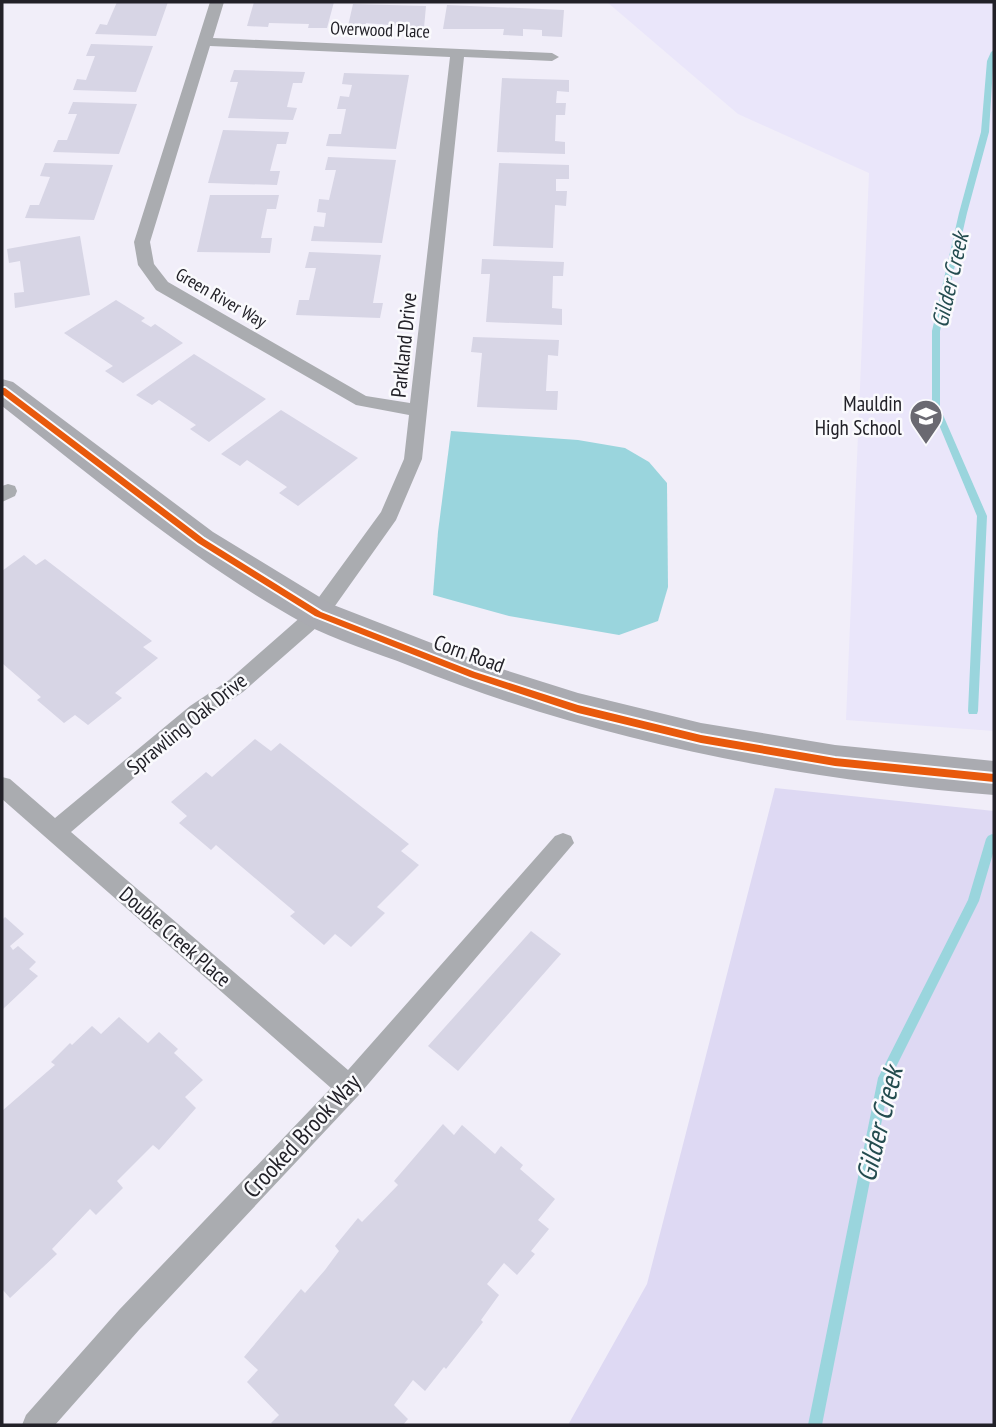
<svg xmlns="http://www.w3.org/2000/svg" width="996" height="1427" font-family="'PT Sans Narrow',sans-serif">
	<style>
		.built { fill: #eae6fa }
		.green { fill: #ded9f3 }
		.water { fill: #9ad5dd }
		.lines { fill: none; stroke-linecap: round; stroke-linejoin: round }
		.stream { fill: #9ad5dd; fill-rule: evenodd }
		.building { fill: #d7d5e5 }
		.lane { fill: #aaacb0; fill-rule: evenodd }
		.secondary { fill: #aaabb1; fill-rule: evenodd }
		.cycleway-casing { stroke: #fafafd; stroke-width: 4 }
		.cycleway { fill: #e8590c; fill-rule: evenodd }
		.labels { text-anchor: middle; stroke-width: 5; stroke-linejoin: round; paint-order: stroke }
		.far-street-label { font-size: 18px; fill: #222128; stroke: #fafafd }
		.street-label { font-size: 21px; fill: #222128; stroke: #fafafd }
		.poi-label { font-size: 21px; fill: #222128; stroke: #fafafd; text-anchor: end }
		.water-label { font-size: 23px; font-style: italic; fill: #244c4f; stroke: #fafafd }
		.near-street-label { font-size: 24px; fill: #222128; stroke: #fafafd }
		.near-water-label { font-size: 28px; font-style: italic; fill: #244c4f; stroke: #fafafd }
	</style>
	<rect width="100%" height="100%" fill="#f1eef9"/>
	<!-- built -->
	<path class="built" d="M607 2H994V731L846 720 869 173 738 114Z"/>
	<!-- green -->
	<path class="green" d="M775 788 994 811V1425H568L647 1284Z"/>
	<!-- water -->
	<path class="water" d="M451 431 578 440 625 448 649 462 667 483 668 587 658 621 619 635 509 616 433 595 438 532Z"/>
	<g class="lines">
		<!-- stream -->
		<g class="stream">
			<path d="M994 50 989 132 967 213 940 331V408L987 516 978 711 977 714H969L968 711 977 516 932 408V331L959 213 981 132 987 61 991 52Z"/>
			<path d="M992 834 994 835V850L979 901 890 1079 822 1425H808L878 1078 968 900 986 839 988 836Z"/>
		</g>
	</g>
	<!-- building -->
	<g class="building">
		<path d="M117 2H168L156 36 95 34 100 24 107 25Z"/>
		<path d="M254 2H334L327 28H308L309 24 269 23 268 27 247 26Z"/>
		<path d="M353 4 426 6 424 28 366 23 365 27 348 26Z"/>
		<path d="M447 5 564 10 562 37 542 36V30L523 29V36L503 35 504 29H443Z"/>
		<path d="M91 44 153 46 136 92 73 90 77 79 86 80 95 56H86Z"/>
		<path d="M234 70 305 72 302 83H293L287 107 297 108 293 120 228 118 238 82H230Z"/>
		<path d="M344 73 409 75 396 149 326 146 329 134H341L346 109H337L340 96 349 97 352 85 342 84Z"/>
		<path d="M502 78 569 80V92L557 91 556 103H566L565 115H556L555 141 565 142V154L497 152Z"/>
		<path d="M73 102 137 104 119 154 53 152 58 140H67L77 114H68Z"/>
		<path d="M223 130 289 132 286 144H277L270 171H280L277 185 208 183Z"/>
		<path d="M328 157 396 160 382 243 311 241 314 226 324 227 326 213 317 212 319 199 329 200 336 170H325Z"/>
		<path d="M45 163 113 165 94 220 25 218 30 205H39L50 177 40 176Z"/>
		<path d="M499 163 569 165V179H556V191H567L566 206 555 205 553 248 493 246Z"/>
		<path d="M210 195H279L276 209H267L261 238H272L270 253 197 252Z"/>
		<path d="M80 236 90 295 15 308 14 293 24 292 20 261 9 263 7 249Z"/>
		<path d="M309 252 381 255 373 303H383L380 318 296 315 299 300H309L316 268H305Z"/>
		<path d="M482 259 564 262 563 276H553L552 308 562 309V325L486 322 490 274H481Z"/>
		<path d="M116 300 145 318 141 321 151 327 155 324 183 343 123 383 105 371 113 366 64 333Z"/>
		<path d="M473 337 559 340 558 356 548 355 546 391H558L557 410 477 407 482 353 471 352Z"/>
		<path d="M194 354 266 399 209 442 190 429 196 425 159 400 152 405 136 395Z"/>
		<path d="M281 410 358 458 298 506 279 493 287 487 247 460 240 466 221 454Z"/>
		<path d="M24 555 36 565 45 559 152 641 143 647 158 658 115 693 122 698 88 725 75 715 64 723 37 700 41 697 2 663V571Z"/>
		<path d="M255 739 271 751 280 743 409 844 401 851 419 865 377 907 385 913 351 947 335 934 324 945 290 916 295 912 216 845 211 850 179 823 187 816 171 802 206 772 212 777Z"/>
		<path d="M5 917 24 934 10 946 13 950 18 946 36 962 29 969 38 976 2 1010V920Z"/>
		<path d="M531 931 561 954 458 1071 428 1046Z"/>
		<path d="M119 1017 148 1043 159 1032 178 1049 174 1053 203 1080 185 1097 196 1108 159 1150 153 1145 117 1181 123 1188 96 1215 90 1209 52 1249 57 1254 10 1298 2 1289V1111L55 1065 51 1062 70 1043 72 1045 92 1026 101 1034Z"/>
		<path d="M443 1124 454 1135 462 1125 495 1154 501 1146 523 1165 520 1169 555 1199 538 1220 549 1229 531 1251 535 1254 517 1275 504 1263 487 1284 499 1295 481 1320 483 1322 446 1369 444 1367 425 1391 413 1380 394 1405 408 1419 403 1425H274L271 1423 279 1415 247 1382 258 1370 244 1357 301 1289 305 1293 325 1270 339 1251 335 1246 358 1218 362 1222 398 1185 394 1181Z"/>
	</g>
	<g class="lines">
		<!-- lane -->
		<g class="lane">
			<path d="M210 2H224L213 38 552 53 559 57 552 61 464 57 422 459 396 520 325 620 243 692 204 718 71 832 348 1070 555 836 563 833 571 836 574 843 358 1096 139 1330 55 1425H22L26 1415 119 1310 331 1088 2 799V777L10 779 55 818 190 706 229 680 311 608 381 512 404 459 409 415 356 405 156 290 138 265 134 242ZM210 46 450 57 410 403 366 396 168 282 154 264 150 242Z"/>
			<path d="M8 484 15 486 17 491 15 496 2 502V486Z"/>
		</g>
		<!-- secondary -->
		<path class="secondary" d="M2 379 13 382 213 532 331 604 483 663 578 693 701 723 835 745 994 761V795C793 779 597 741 410 666 375 652 336 641 303 623 195 563 99 482 2 406Z"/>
		<defs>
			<path id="cycleway" d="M2 388H5L204 539 321 612 475 672 578 705 701 735 835 758 994 774V782L835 766 701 743 578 713 470 677 315 616 198 543 2 394Z"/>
		</defs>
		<!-- cycleway casing -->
		<use href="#cycleway" class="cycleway-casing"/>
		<!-- cycleway -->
		<use href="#cycleway" class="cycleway"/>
	</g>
	<!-- icons -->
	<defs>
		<symbol id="school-pin" viewBox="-11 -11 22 30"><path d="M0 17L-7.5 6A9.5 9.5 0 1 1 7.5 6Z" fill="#6a6971" stroke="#fafafd"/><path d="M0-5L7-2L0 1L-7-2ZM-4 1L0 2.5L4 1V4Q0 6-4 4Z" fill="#fff"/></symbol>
	</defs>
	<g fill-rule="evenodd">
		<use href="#school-pin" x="907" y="397" width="38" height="52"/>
	</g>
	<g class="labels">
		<!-- far-street labels -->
		<g class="far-street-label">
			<text transform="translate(380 30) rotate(2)" y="6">Overwood Place</text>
			<text transform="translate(221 298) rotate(30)" y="6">Green River Way</text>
		</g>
		<!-- street labels -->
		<g class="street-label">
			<text transform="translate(404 345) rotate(-84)" y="7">Parkland Drive</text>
			<text transform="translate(469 654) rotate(20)" y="7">Corn Road</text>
			<text transform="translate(187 724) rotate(-39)" y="7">Sprawling Oak Drive</text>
			<text transform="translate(175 937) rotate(41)" y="7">Double Creek Place</text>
		</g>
		<!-- poi labels -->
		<g class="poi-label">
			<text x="902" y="411">Mauldin<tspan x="902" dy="24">High School</tspan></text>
		</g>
		<!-- water labels -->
		<g class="water-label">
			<text transform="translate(950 280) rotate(-77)" y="8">Gilder Creek</text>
		</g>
		<!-- near-street labels -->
		<g class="near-street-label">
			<text transform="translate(302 1136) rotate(-47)" y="8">Crooked Brook Way</text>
		</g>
		<!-- near-water labels -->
		<g class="near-water-label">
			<text transform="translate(879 1124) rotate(-76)" y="10">Gilder Creek</text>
		</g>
	</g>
	<!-- border -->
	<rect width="996" height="1427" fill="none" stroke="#222128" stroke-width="7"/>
</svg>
